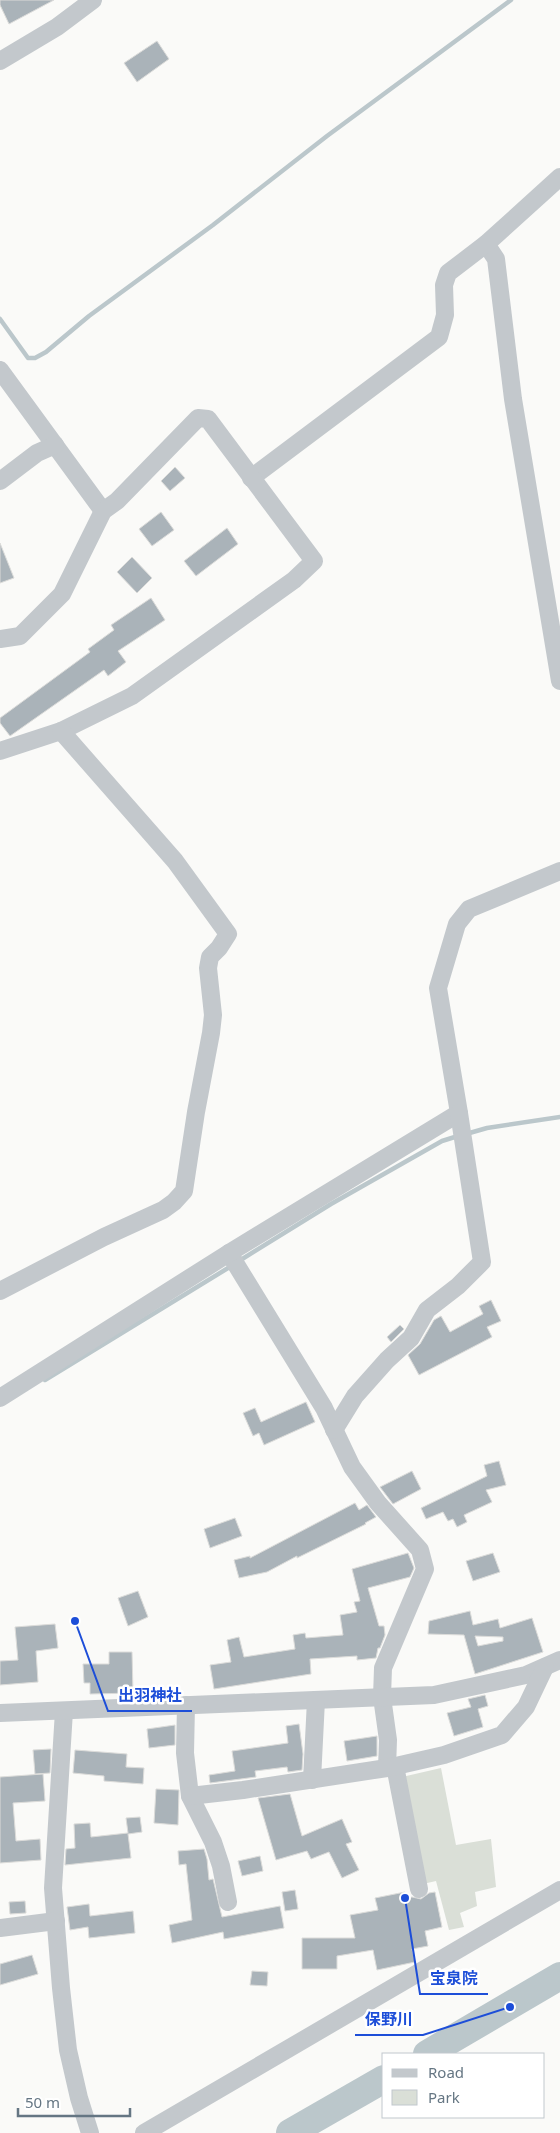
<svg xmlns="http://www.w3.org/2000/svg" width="560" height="2133" font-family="'Noto Sans','Noto Sans JP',sans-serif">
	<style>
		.green { fill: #dadfd7 }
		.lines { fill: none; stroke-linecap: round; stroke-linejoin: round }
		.stream { stroke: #bbc7cb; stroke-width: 4.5 }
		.river { stroke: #bbc7cb; stroke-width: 28 }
		.building { fill: #aab3b9; stroke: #dcdcda; fill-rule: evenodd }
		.minor { stroke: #c3c8cc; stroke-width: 18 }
		.leader { fill: none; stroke: #1d4ed8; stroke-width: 2 }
		.callout-dot { fill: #1d4ed8; stroke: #fff; stroke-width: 2 }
		.callout-label { font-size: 16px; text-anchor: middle; font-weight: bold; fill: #1d4ed8; stroke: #fff; stroke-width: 5; stroke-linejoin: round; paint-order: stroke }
	</style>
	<rect width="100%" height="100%" fill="#fafaf8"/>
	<!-- green -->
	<path class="green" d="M441 1768 456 1845 491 1839 496 1887 475 1892 477 1906 460 1913 464 1927 449 1930 436 1881 423 1884 402 1777Z"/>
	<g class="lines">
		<!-- stream -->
		<g class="stream">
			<path d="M0 319 28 358H35L46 352 89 316 213 225 327 136 511 0"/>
			<path d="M466 1134 487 1128 560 1117"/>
			<path d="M239 1261 331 1204 442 1141 458 1136"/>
			<path d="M45 1380 233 1265"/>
		</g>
		<!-- river -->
		<g class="river">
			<path d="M427 2054 560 1976"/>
			<path d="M290 2133 384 2079"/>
		</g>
	</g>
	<!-- building -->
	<g class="building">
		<path d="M0 0H54L9 24 0 5Z"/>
		<path d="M157 41 169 59 137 82 124 63Z"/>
		<path d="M175 467 185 478 170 491 161 481Z"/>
		<path d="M161 512 174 530 152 546 139 529Z"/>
		<path d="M227 528 238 544 196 576 184 561Z"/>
		<path d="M0 543 14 578 0 583Z"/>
		<path d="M132 557 152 578 137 593 117 572Z"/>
		<path d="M151 598 165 620 118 651 126 662 108 676 104 670 10 736 0 723V718L90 652 88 649 114 630 111 625Z"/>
		<path d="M491 1300 501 1321 487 1327 492 1337 419 1375 408 1355 420 1344 434 1320 441 1316 450 1332 483 1314 479 1306Z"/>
		<path d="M400 1325 404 1329 391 1342 387 1337Z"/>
		<path d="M306 1402 315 1422 264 1445 259 1433 253 1436 243 1413 255 1408 261 1422Z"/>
		<path d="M499 1461 506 1485 486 1490 492 1502 464 1515 467 1522 457 1527 453 1519 448 1521 443 1512 426 1519 421 1508 487 1476 484 1465Z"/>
		<path d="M412 1471 421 1489 393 1504 380 1487Z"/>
		<path d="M355 1503 359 1510 367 1505 376 1517 365 1523 366 1524 297 1558V1556L267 1572 239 1578 234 1560 250 1556V1558Z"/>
		<path d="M235 1518 242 1536 210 1548 204 1529Z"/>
		<path d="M408 1553 414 1568 410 1577 368 1588 379 1626H384L385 1635 380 1648H378L376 1658 357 1660V1656L310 1659 311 1674 214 1689 210 1665 231 1662 227 1640 239 1637 244 1657 295 1649 293 1635 305 1633 306 1638 343 1635 340 1615 357 1612 354 1602 360 1601 352 1569Z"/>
		<path d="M493 1553 500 1572 473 1581 466 1561Z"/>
		<path d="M138 1591 148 1617 128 1626 118 1598Z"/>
		<path d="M470 1611 473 1625 498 1619 500 1628 532 1618 543 1652 475 1674 464 1635 428 1634 429 1621ZM475 1636 503 1637V1641L478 1646Z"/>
		<path d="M55 1624 58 1648 36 1651 38 1682 0 1685V1661L18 1660 15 1627Z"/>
		<path d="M109 1652H132L133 1693 90 1694V1683H84L83 1664H109Z"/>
		<path d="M485 1695 488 1706 478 1709 483 1727 454 1736 447 1713 471 1707 468 1699Z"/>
		<path d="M299 1724 303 1754 302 1770 288 1772 287 1767 255 1771 256 1777 210 1783 209 1775 235 1771 232 1751 288 1743 286 1726Z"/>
		<path d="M175 1725V1745L149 1748 147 1729Z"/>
		<path d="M377 1736V1756L347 1761 344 1741Z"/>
		<path d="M51 1749 50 1773 35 1774 33 1750Z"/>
		<path d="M75 1750 127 1754 126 1767 144 1768 143 1784 104 1781V1776L73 1773Z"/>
		<path d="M43 1774 45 1801 13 1803 16 1841 40 1839 41 1860 0 1863V1777Z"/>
		<path d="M156 1789 179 1790 178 1825 154 1823Z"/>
		<path d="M290 1794 302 1836 342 1819 352 1842 346 1844 359 1870 342 1878 329 1852 311 1859 307 1851 276 1860 258 1798Z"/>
		<path d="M140 1817 142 1832 128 1834 131 1858 65 1865 66 1849 75 1848 74 1824 90 1823 91 1837 128 1833 126 1818Z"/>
		<path d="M204 1849 207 1859 209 1880 213 1879 222 1917 280 1906 284 1928 224 1939 223 1932 172 1943 169 1925 192 1920 186 1864 179 1865 178 1851Z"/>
		<path d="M260 1856 263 1871 242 1876 238 1861Z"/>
		<path d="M295 1890 298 1909 285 1911 282 1892Z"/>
		<path d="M405 1892 407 1898 412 1897 421 1899 429 1893 435 1892 442 1927 425 1931 428 1946 412 1949 415 1962 377 1970 373 1950 337 1956V1969H302V1938H355L350 1915 378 1910 375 1898Z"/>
		<path d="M25 1901 26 1913 10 1914 9 1902Z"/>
		<path d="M89 1904 90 1916 133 1911 135 1933 89 1938 88 1927 70 1930 67 1907Z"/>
		<path d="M32 1955 38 1974 0 1985V1964Z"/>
		<path d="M252 1971 268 1972 267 1986 250 1985Z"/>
	</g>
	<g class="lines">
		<!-- minor -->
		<g class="minor">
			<path d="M0 61 57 27 93 0"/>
			<path d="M486 244 496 259 513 399 560 681"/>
			<path d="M0 370 103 511"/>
			<path d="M251 478 439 337 445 315 444 285 448 273 486 244 560 177"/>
			<path d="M0 481 37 453 55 445"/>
			<path d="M0 639 20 636 62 594 103 511 117 501 198 418 208 419 314 561 294 580 132 696 61 731 0 751"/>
			<path d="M229 1253 324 1408 352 1467 378 1503 420 1550 425 1569 383 1668 382 1697 388 1740 387 1768"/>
			<path d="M0 1291 104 1237 163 1210 174 1202 184 1191 196 1112 211 1033 213 1015 208 968 210 957 219 948 228 934 175 861 61 731"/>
			<path d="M0 1398 229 1253 459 1113 438 988 457 924 469 909 560 871"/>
			<path d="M334 1430 355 1396 387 1360 411 1338 427 1310 458 1286 482 1262 459 1113"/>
			<path d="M186 1705 185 1753 190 1796 213 1842 221 1866 228 1902"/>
			<path d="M64 1711 53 1888 61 1988 68 2050 79 2098 90 2133"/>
			<path d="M0 1713 434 1695 526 1675 560 1660"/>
			<path d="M395 1766 419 1889"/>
			<path d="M312 1780 316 1700"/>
			<path d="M190 1796 243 1790 387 1768 444 1755 502 1735 526 1707 545 1667"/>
			<path d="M0 1928 56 1921"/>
			<path d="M144 2133 560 1890"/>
		</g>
	</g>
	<!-- callouts -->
	<path class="leader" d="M75 1621L108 1711H192M405 1898L420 1994H488M510 2007L423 2035H355"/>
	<g class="callout-dot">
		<circle cx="75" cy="1621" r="5"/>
		<circle cx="405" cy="1898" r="5"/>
		<circle cx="510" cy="2007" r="5"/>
	</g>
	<g class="callout-label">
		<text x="150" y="1701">出羽神社</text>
		<text x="454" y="1984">宝泉院</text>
		<text x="389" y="2025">保野川</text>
	</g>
	<!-- legend -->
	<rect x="382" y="2053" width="162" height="65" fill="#ffffff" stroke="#c1c8cd"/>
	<rect x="392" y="2069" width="25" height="8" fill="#c3c8cc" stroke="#c1c8cd"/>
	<text x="428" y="2078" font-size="15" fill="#657683">Road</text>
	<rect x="392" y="2090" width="25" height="15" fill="#dadfd7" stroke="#c1c8cd"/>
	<text x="428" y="2103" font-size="15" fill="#657683">Park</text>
	<!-- scale -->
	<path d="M18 2108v8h112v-8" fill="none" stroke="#657683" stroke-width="2.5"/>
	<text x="25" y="2108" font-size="15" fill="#657683" stroke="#ffffff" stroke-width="4" paint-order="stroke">50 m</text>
</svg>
